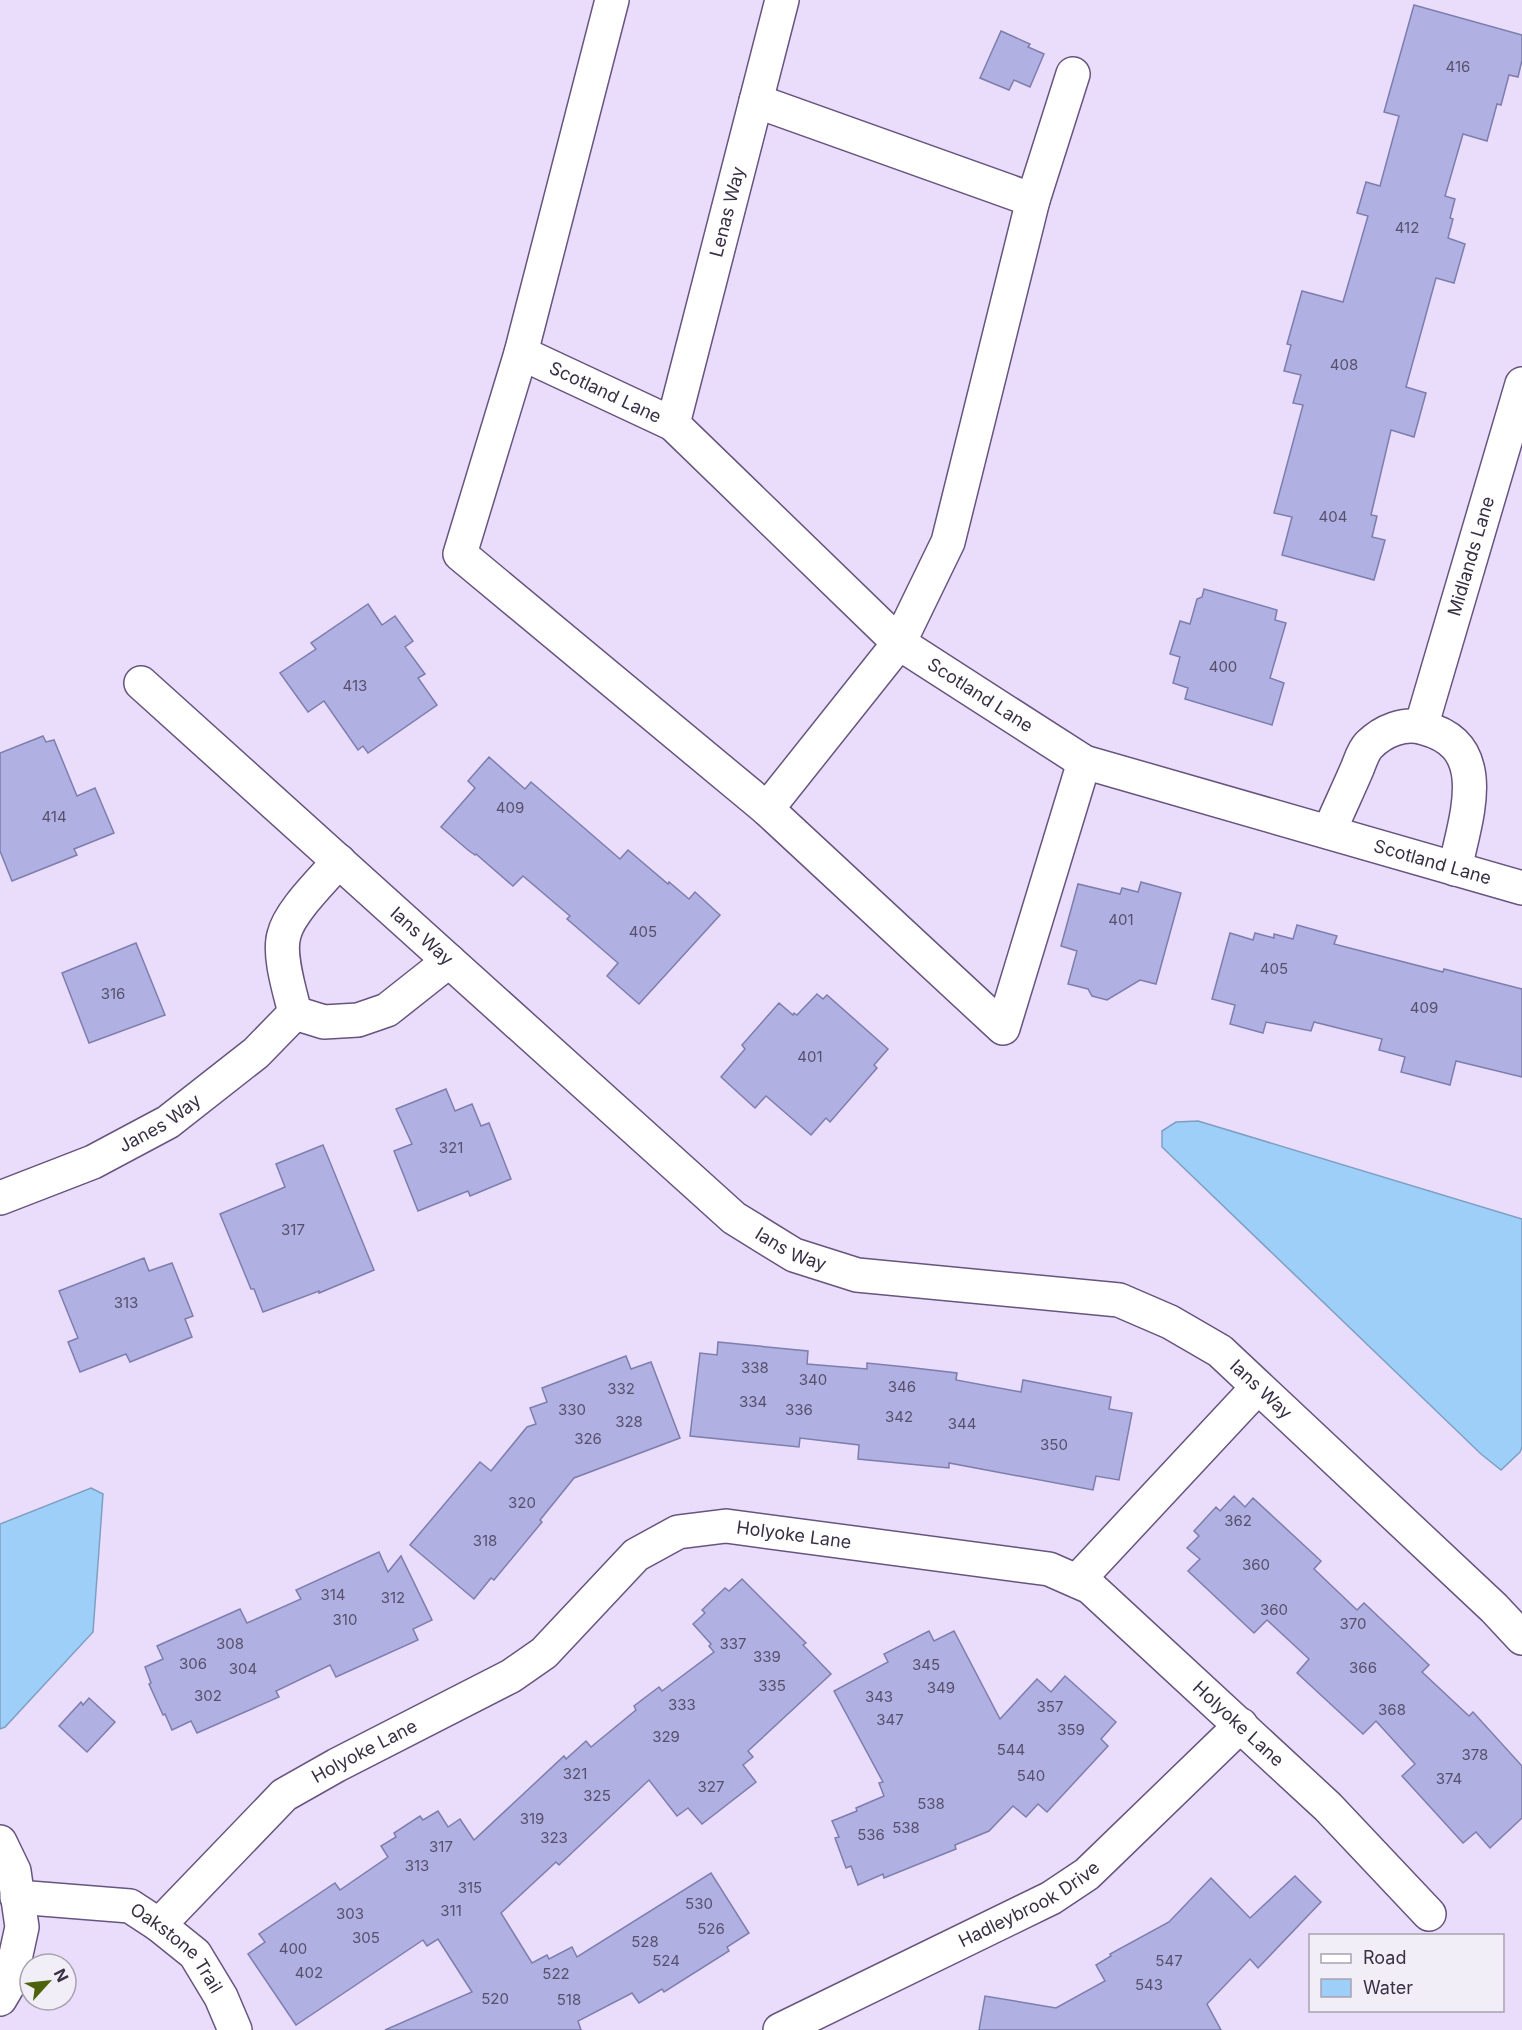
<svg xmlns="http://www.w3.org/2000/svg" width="1522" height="2030" font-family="Inter,sans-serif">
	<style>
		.water { fill: #9ecff8; stroke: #7f9fc2; stroke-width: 1.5 }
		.building { fill: #b0b0e2; stroke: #7d7ead; stroke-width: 1.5 }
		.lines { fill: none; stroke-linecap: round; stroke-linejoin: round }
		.minor-casing { stroke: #67547f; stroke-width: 36 }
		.minor { stroke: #fff; stroke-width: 33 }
		.labels { text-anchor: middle; stroke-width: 4.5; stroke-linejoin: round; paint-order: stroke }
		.number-label { font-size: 15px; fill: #56506c }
		.street-label { font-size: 18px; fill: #383044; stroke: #f2eef8 }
	</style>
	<rect width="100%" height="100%" fill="#e9ddfb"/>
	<!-- water -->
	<g class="water">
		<path d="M1198 1121 1522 1219V1447L1520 1452 1501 1470 1481 1454 1162 1147V1131L1176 1122Z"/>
		<path d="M91 1488 103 1494 93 1632 5 1727 0 1729V1524Z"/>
	</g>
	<!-- building -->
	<g class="building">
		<path d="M1414 5 1522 35V60L1518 77 1509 75 1501 105 1497 104 1487 141 1463 134 1445 196 1455 199 1450 218 1453 219 1448 238 1465 244 1454 283 1436 278 1406 387 1426 393 1414 437 1391 430 1371 515 1377 516 1372 537 1385 540 1374 580 1282 555 1292 517 1274 513 1303 405 1293 403 1301 375 1284 371 1291 345 1287 344 1302 291 1343 302 1368 216 1357 213 1366 182 1380 186 1399 116 1384 112Z"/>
		<path d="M1001 31 1030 44 1028 47 1044 54 1030 87 1014 80 1009 90 980 78Z"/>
		<path d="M1204 589 1277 610 1275 620 1286 623 1270 678 1284 683 1272 725 1185 699 1188 688 1173 683 1180 657 1170 654 1180 621 1190 624 1197 599 1202 597Z"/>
		<path d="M368 604 382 625 395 616 413 641 405 647 425 674 418 678 437 705 368 753 363 746 358 750 324 701 308 712 280 673 316 649 311 643Z"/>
		<path d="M43 736 46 742 54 740 77 796 95 788 114 833 74 849 77 855 12 881 0 851V753Z"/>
		<path d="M489 757 525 789 531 782 620 859 628 850 668 884 669 882 689 899 695 892 720 915 639 1004 607 976 618 963 567 919 570 916 523 876 513 886 476 854 475 855 468 850 441 827 475 788 468 781Z"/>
		<path d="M1141 882 1181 893 1156 984 1140 980 1107 1000 1092 996 1088 989 1068 984 1077 951 1061 946 1078 884 1120 894 1122 888 1138 892Z"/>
		<path d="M1297 925 1337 936 1334 944 1443 972 1444 969 1522 989V1077L1456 1061 1450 1085 1401 1072 1405 1057 1379 1050 1382 1039 1314 1022 1311 1031 1266 1022 1263 1033 1230 1024 1235 1005 1212 999 1230 933 1253 940 1255 933 1274 938V934L1293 939Z"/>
		<path d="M136 943 165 1015 89 1043 62 973Z"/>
		<path d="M817 994 823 999 827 995 888 1049 874 1065 877 1068 830 1122 826 1118 811 1135 766 1096 755 1108 721 1077 745 1049 742 1045 779 1003 793 1015 794 1013 797 1015Z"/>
		<path d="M446 1089 455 1111 472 1104 481 1126 489 1123 511 1179 470 1196 468 1191 418 1211 394 1151 412 1144 396 1109Z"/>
		<path d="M323 1145 374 1270 319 1293V1291L263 1312 254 1289H251L220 1214 285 1187 276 1164Z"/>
		<path d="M144 1258 149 1271 172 1263 193 1316 185 1319 192 1337 130 1362 126 1354 80 1372 68 1342 78 1338 59 1291Z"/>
		<path d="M718 1342 808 1351 807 1364 867 1369V1363L906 1367 957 1373 956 1380 1021 1392 1023 1380 1111 1397 1109 1409 1132 1413 1119 1480 1096 1476 1093 1490 949 1463V1468L858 1459 859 1445 800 1438 799 1447 690 1436 700 1353 717 1355Z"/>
		<path d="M626 1356 631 1369 651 1362 680 1438 574 1478 540 1520 542 1522 494 1580 491 1578 474 1599 410 1545 480 1462 491 1471 527 1427 536 1424 530 1408 547 1402 542 1388Z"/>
		<path d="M1234 1496 1245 1507 1253 1498 1321 1561 1314 1569 1357 1610 1364 1603 1401 1638 1429 1665 1422 1672 1469 1716 1473 1712 1522 1766V1818L1490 1848 1476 1832 1463 1843 1402 1776 1415 1764 1376 1721 1363 1734 1297 1673 1309 1659 1267 1620 1254 1633 1188 1571 1200 1559 1187 1548 1199 1536 1194 1531 1216 1507 1220 1511Z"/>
		<path d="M379 1552 388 1572 401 1556 432 1620 413 1629 418 1640 336 1677 330 1665 276 1691 279 1697 197 1733 191 1721 172 1730 165 1714 163 1715 149 1684 151 1683 145 1667 163 1659 157 1646 240 1609 247 1623 301 1599 296 1590Z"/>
		<path d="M742 1579 806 1643 803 1645 831 1674 748 1751 753 1757 743 1765 756 1782 702 1824 688 1808 677 1816 649 1780 559 1865 556 1862 501 1913 532 1963 547 1955 549 1959 572 1947 577 1957 711 1873 749 1933 727 1947 729 1951 664 1992 662 1989 639 2003 632 1993 578 2021 581 2030H385L472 1992 438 1939 427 1946 423 1940 296 2025 248 1954 265 1942 259 1934 335 1883 340 1890 388 1857 381 1846 396 1837 394 1833 420 1816 423 1820 438 1811 448 1827 460 1819 474 1840 564 1756 566 1759 586 1741 591 1747 636 1710 634 1706 659 1687 662 1691 714 1652 709 1646 711 1644 693 1624 705 1613 702 1610 725 1588 729 1591Z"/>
		<path d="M929 1631 934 1641 954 1631 1000 1719 1037 1679 1051 1692 1065 1676 1116 1722 1101 1739 1108 1746 1047 1812 1038 1804 1026 1817 1013 1806 989 1831 955 1845 956 1849 884 1878 883 1874 858 1885 851 1866 846 1868 835 1838 839 1837 832 1821 857 1811 856 1808 884 1796 879 1783 883 1782 834 1691 888 1662 884 1654Z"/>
		<path d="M89 1698 115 1722 87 1752 59 1726 81 1702 83 1705Z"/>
		<path d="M1295 1876 1321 1902 1258 1968 1250 1959 1207 2004 1221 2030H979L985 1996 1056 2008 1105 1981 1096 1965 1111 1956 1110 1954 1169 1922 1211 1878 1250 1918Z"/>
	</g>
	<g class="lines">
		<defs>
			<g id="minor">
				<path d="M612 0 521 353 460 554 767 809 1003 1028 1084 762"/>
				<path d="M756 101 1033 200"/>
				<path id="s1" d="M521 353 673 424 899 643 1084 762 1522 888"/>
				<path id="s2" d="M673 424 782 0"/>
				<path id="s3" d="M141 683 734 1218 794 1255 857 1275 1119 1300 1170 1322 1220 1351 1494 1608 1522 1638"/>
				<path id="s4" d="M1421 727 1522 384"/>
				<path d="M767 809 899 643 948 542 1033 200 1073 74"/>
				<path d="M1329 832C1338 811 1348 790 1357 769 1360 762 1363 751 1369 745 1383 731 1404 722 1424 728 1494 746 1465 819 1455 869"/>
				<path d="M339 861C323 880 289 912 284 935 278 955 290 992 295 1013L324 1022 358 1020 387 1010 449 961"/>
				<path id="s5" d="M0 1198 93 1162 168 1122 256 1053 295 1013"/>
				<path d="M1077 1581 1258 1387"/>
				<path d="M0 1842 14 1871 22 1927 10 1982 0 1999"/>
				<path id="s6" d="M17 1897 130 1906 159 1925 195 1954 221 1997 235 2030"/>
				<path id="s7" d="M159 1925 284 1795 337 1765 511 1676 544 1653 636 1555 678 1532 726 1526 1049 1569 1090 1587 1328 1807 1429 1914"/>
				<path id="s8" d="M780 2030 1051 1898 1087 1874 1241 1725"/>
			</g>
		</defs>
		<!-- minor casing -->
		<use href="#minor" class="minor-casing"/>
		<!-- minor -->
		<use href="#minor" class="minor"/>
	</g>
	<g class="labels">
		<!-- number labels -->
		<g class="number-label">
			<text x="1458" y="72">416</text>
			<text x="1407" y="233">412</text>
			<text x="1344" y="370">408</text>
			<text x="1333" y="522">404</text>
			<text x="1223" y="672">400</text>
			<text x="355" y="691">413</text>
			<text x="510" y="813">409</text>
			<text x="54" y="822">414</text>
			<text x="1121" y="925">401</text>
			<text x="643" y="937">405</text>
			<text x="1274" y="974">405</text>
			<text x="113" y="999">316</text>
			<text x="1424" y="1013">409</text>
			<text x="810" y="1062">401</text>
			<text x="451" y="1153">321</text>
			<text x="293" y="1235">317</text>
			<text x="126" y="1308">313</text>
			<text x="755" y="1373">338</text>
			<text x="813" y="1385">340</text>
			<text x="902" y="1392">346</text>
			<text x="621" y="1394">332</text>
			<text x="753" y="1407">334</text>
			<text x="572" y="1415">330</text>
			<text x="799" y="1415">336</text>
			<text x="899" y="1422">342</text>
			<text x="629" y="1427">328</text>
			<text x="962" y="1429">344</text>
			<text x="588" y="1444">326</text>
			<text x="1054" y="1450">350</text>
			<text x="522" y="1508">320</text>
			<text x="1238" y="1526">362</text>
			<text x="485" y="1546">318</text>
			<text x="1256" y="1570">360</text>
			<text x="333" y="1600">314</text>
			<text x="393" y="1603">312</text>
			<text x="1274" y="1615">360</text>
			<text x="345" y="1625">310</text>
			<text x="1353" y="1629">370</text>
			<text x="230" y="1649">308</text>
			<text x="733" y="1649">337</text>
			<text x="767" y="1662">339</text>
			<text x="193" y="1669">306</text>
			<text x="926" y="1670">345</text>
			<text x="1363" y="1673">366</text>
			<text x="243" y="1674">304</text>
			<text x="772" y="1691">335</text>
			<text x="941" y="1693">349</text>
			<text x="208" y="1701">302</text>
			<text x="879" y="1702">343</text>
			<text x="682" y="1710">333</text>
			<text x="1050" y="1712">357</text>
			<text x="1392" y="1715">368</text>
			<text x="890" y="1725">347</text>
			<text x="1071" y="1735">359</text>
			<text x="666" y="1742">329</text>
			<text x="1011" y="1755">544</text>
			<text x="1475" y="1760">378</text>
			<text x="575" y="1779">321</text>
			<text x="1031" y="1781">540</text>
			<text x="1449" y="1784">374</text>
			<text x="711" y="1792">327</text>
			<text x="597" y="1801">325</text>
			<text x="931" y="1809">538</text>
			<text x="532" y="1824">319</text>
			<text x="906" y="1833">538</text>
			<text x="871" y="1840">536</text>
			<text x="554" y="1843">323</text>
			<text x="441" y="1852">317</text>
			<text x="417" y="1871">313</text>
			<text x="470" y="1893">315</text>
			<text x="699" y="1909">530</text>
			<text x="451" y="1916">311</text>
			<text x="350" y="1919">303</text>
			<text x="711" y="1934">526</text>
			<text x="366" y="1943">305</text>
			<text x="645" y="1947">528</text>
			<text x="293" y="1954">400</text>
			<text x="666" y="1966">524</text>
			<text x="1169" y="1966">547</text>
			<text x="309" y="1978">402</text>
			<text x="556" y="1979">522</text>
			<text x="1149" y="1990">543</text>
			<text x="495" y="2004">520</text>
			<text x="569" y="2005">518</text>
		</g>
		<!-- street labels -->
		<g class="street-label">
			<text dy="6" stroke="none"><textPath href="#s2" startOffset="219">Lenas Way</textPath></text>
			<text dy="6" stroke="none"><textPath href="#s1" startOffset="93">Scotland Lane</textPath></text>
			<text dy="6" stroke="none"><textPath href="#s4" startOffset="178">Midlands Lane</textPath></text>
			<text dy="6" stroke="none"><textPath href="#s1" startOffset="579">Scotland Lane</textPath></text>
			<text dy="6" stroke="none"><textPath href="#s1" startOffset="1065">Scotland Lane</textPath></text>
			<text dy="6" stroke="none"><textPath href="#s3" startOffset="378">Ians Way</textPath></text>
			<text dy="6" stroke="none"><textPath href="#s5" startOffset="177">Janes Way</textPath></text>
			<text dy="6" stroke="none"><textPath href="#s3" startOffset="864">Ians Way</textPath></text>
			<text dy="6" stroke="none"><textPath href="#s3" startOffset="1368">Ians Way</textPath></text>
			<text dy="6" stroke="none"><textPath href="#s7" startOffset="776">Holyoke Lane</textPath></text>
			<text dy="6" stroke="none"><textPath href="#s7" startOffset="1280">Holyoke Lane</textPath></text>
			<text dy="6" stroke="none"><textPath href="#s7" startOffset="272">Holyoke Lane</textPath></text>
			<text dy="6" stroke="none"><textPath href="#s8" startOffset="279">Hadleybrook Drive</textPath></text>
			<text dy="6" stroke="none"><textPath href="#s6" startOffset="177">Oakstone Trail</textPath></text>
		</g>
	</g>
	<!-- legend -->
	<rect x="1309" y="1934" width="195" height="78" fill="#f2eef8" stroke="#a8a2b0" stroke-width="1.5"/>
	<rect x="1321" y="1954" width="30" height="9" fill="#ffffff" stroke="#a8a2b0" stroke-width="1.5"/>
	<text x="1363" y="1964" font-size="18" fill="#383044">Road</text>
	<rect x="1321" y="1979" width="30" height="18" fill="#9ecff8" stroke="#a8a2b0" stroke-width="1.5"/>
	<text x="1363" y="1994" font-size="18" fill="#383044">Water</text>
	<!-- north arrow -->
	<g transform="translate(48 1982) rotate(63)"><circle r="28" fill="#f2eef8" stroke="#a8a2b0" stroke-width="1.5"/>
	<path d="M0-4.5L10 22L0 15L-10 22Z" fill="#4b610b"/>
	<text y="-9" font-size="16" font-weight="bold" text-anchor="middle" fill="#383044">N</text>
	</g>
</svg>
